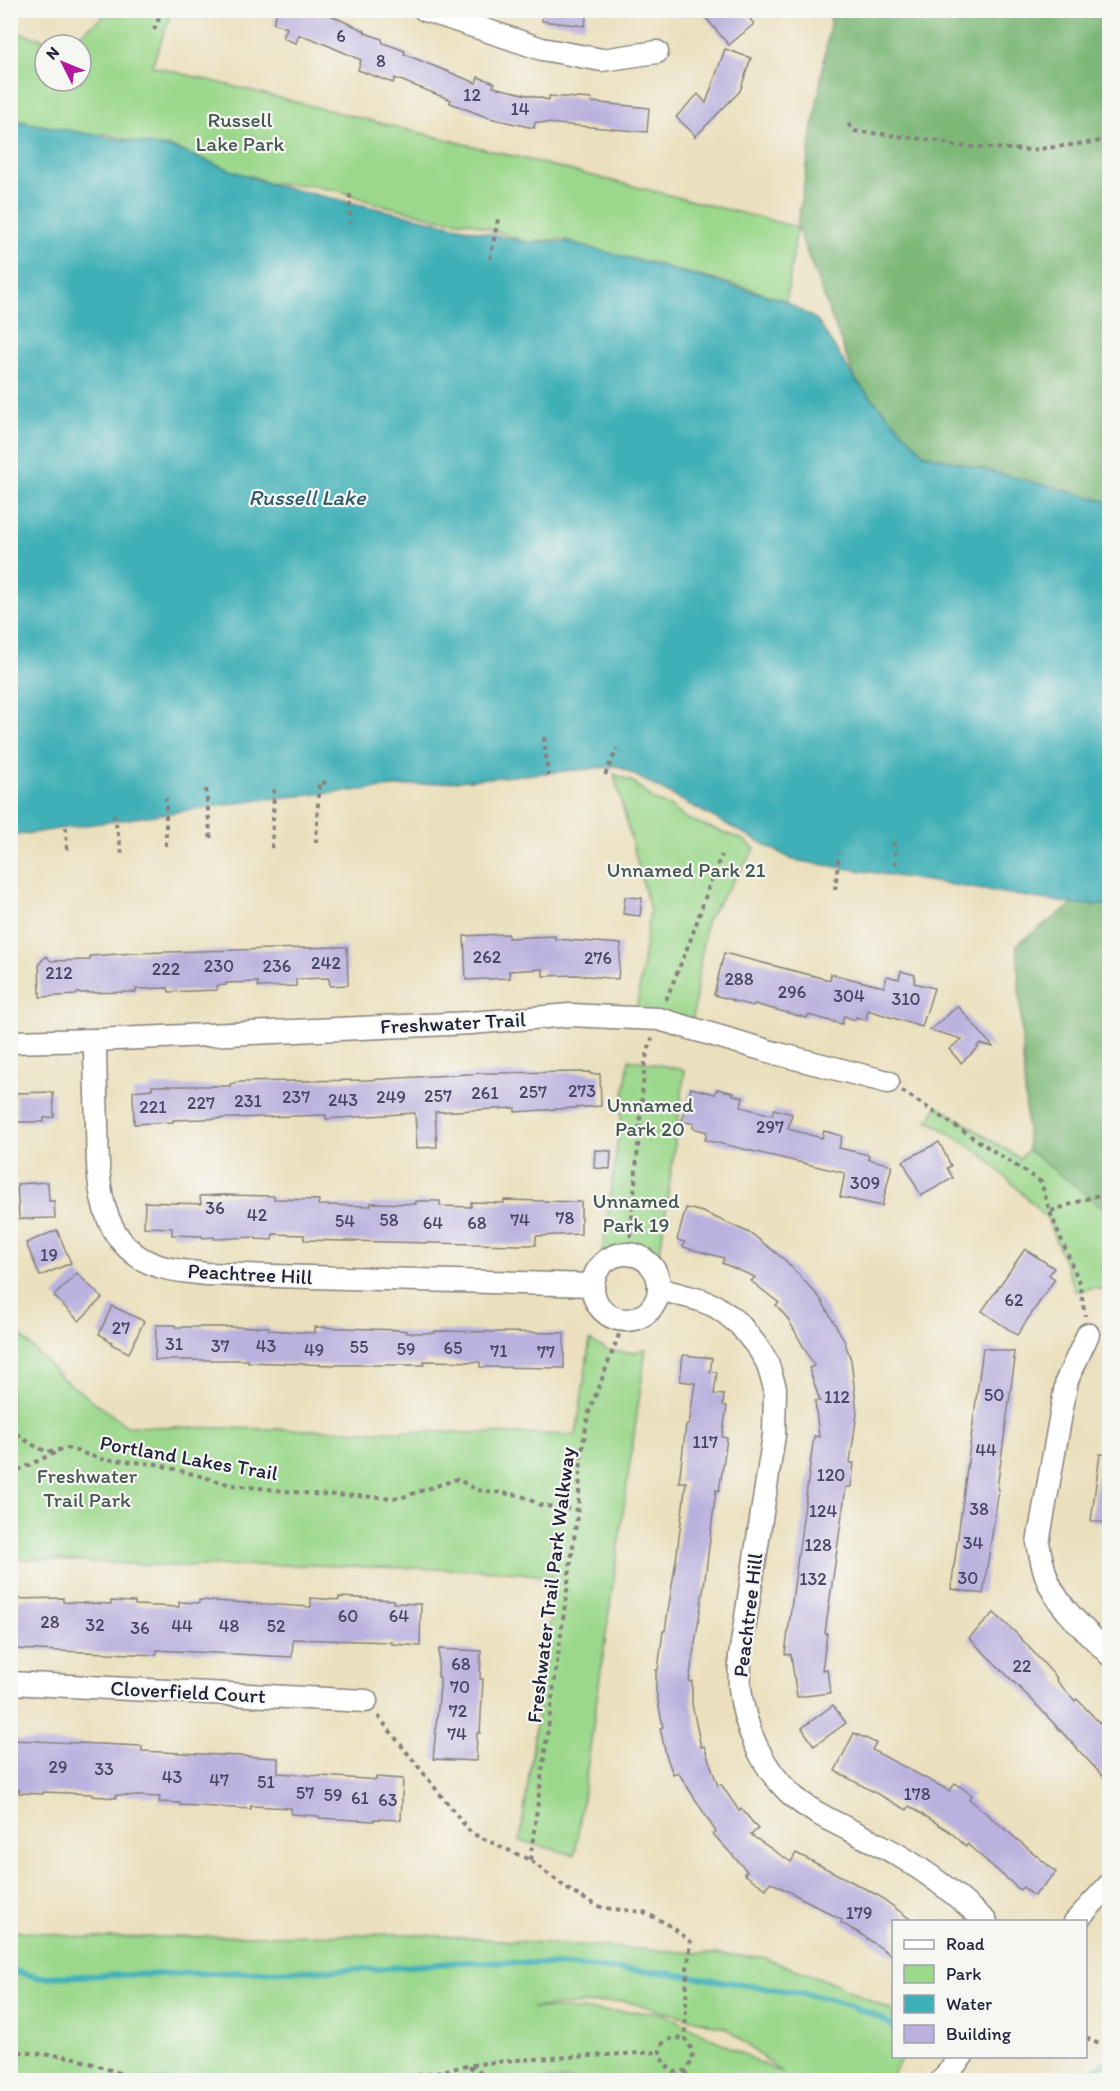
<svg xmlns="http://www.w3.org/2000/svg" width="1120" height="2091" font-family="Itim,sans-serif">
	<style>
		.green { fill: #9cd88c; stroke: #5f7d64; stroke-width: 1.5; fill-rule: evenodd }
		.forest { fill: #7db878; stroke: #506d5a; stroke-width: 1.5 }
		.water { fill: #3fb0b7; stroke: #306979; stroke-width: 1.5 }
		.lines { fill: none; stroke-linecap: round; stroke-linejoin: round }
		.stream { stroke: #3fb0b7; stroke-width: 6 }
		.building { fill: #bab1de }
		.street-casing { stroke: #86817c; stroke-width: 25 }
		.path { stroke: #86817c; stroke-width: 4; stroke-dasharray: 4.5 4.5; stroke-linecap: butt }
		.street { stroke: #fff; stroke-width: 22 }
		.labels { text-anchor: middle; stroke-width: 4.5; stroke-linejoin: round; paint-order: stroke }
		.number-label { font-size: 18px; fill: #484664 }
		.park-label { font-size: 21px; fill: #475953; stroke: #f6f6f2 }
		.street-label { font-size: 21px; fill: #22223b; stroke: #f6f6f2 }
		.water-label { font-size: 22px; font-style: italic; fill: #2e5b6d; stroke: #f6f6f2 }
	</style>
	<rect width="100%" height="100%" fill="#f6f6f2"/>
	<filter id="ink" filterUnits="userSpaceOnUse"><feTurbulence type="fractalNoise" baseFrequency=".0167" numOctaves="2"/><feDisplacementMap in="SourceGraphic" scale="12" xChannelSelector="R" yChannelSelector="G"/><feConvolveMatrix kernelMatrix="1 2 1 2 8 2 1 2 1" color-interpolation-filters="sRGB"/></filter>
	<filter id="wash" filterUnits="userSpaceOnUse"><feTurbulence type="fractalNoise" baseFrequency=".008" numOctaves="4" result="noise"/><feDisplacementMap in="SourceGraphic" scale="24" xChannelSelector="R" yChannelSelector="G"/><feGaussianBlur stdDeviation="1.35" result="paint"/><feColorMatrix in="noise" values="0 0 0 0 0 0 0 0 0 0 0 0 0 0 0 0 0 1.4 0 .05"/><feComposite in="paint" operator="in"/></filter>
	<g filter="url(#wash)">
		<rect width="100%" height="100%" fill="#ebe0bd"/>
		<!-- green -->
		<g class="green">
			<path d="M111 11H172L152 66 797 227 786 301 744 287 672 269 656 263 603 253 563 239 526 242 469 222 442 219 374 203 340 191 305 185 268 183 269 184 256 177 241 174 169 146H150L107 134H85L10 119V31L66 45ZM45 45H81V81H45Z"/>
			<path d="M614 774 633 782 654 800 671 807 685 818 744 840 755 849 706 921 692 1025 636 1014 650 910Z"/>
			<path d="M1102 904 1109 905V1291L1094 1288 1076 1292 1047 1218 983 1155 928 1120 938 1106 1019 1158 1028 1150Z"/>
			<path d="M629 1059 685 1070 659 1260C639 1249 624 1247 602 1254Z"/>
			<path d="M10 1325 62 1378 127 1426 576 1435 590 1340C607 1353 625 1356 646 1349L575 1855 520 1841 556 1578 506 1571 309 1565 172 1566 11 1558Z"/>
			<path d="M11 1930 90 1938 408 1934 762 1957 836 1984 893 2011 894 2056 902 2057 890 2080H11ZM624 2001 726 2028 783 2074 662 2013 531 2008Z"/>
		</g>
		<!-- forest -->
		<g class="forest">
			<path d="M832 11H1109V502L924 454 856 381 797 227Z"/>
			<path d="M1073 904 1109 905V1212L1028 1150 1017 944Z"/>
		</g>
		<!-- water -->
		<path class="water" d="M10 120 175 149 269 184 525 242H569L781 299 817 320 856 381 924 454 1109 502V905L1073 904 793 860 618 766 266 799 11 836Z"/>
		<g class="lines">
			<!-- stream -->
			<g class="stream">
				<path d="M10 1970 37 1977 377 1969 462 1962 526 1963 668 1973 824 1997 852 2006 882 2019 894 2027"/>
				<path d="M1061 2080 1084 2078 1110 2060"/>
			</g>
		</g>
		<g id="blocks">
			<!-- building -->
			<g class="building">
				<path d="M278 10H319L365 31V33L382 39 383 43 405 51 404 54 476 83 478 77 495 83 493 87 549 100V96L592 99 591 102 649 108 647 132 535 122 534 128 489 118 450 103 451 100 395 78 393 83 358 70 361 60 313 39 299 35 296 43 283 38 287 28 273 23Z"/>
				<path d="M543 10H587L585 26 542 21Z"/>
				<path d="M699 10H743L754 24 729 45Z"/>
				<path d="M725 49 751 58 740 91 694 138 695 135 676 117 698 94 706 103Z"/>
				<path d="M625 897 642 898 640 916 623 914Z"/>
				<path d="M508 934V938L555 936V939L621 944 618 979 577 975 543 976V969L509 971 510 978 466 980 464 936Z"/>
				<path d="M338 947H347L348 985 330 986 329 978 296 979V986L258 987V982L226 983V985L217 986V990L169 992 168 988 136 989V992L77 993 76 995 40 997 39 964 46 956 51 961 90 960V956L134 953Z"/>
				<path d="M724 953 830 980 831 974 884 987 887 976 899 979 901 971 915 975 914 983 934 988 922 1027 868 1010 866 1020 856 1017 855 1020 844 1016 842 1024 808 1015 807 1018 754 1004 753 1006 733 1001V1000L714 995Z"/>
				<path d="M958 1006 993 1047 980 1044 977 1046 978 1048 961 1063 949 1049 962 1039 930 1030Z"/>
				<path d="M590 1072V1074H600L601 1106 515 1112V1108L435 1112 437 1147 417 1148 415 1113 326 1119V1115L173 1120V1122L134 1124 133 1091 152 1089V1086H230V1084L238 1082 366 1080 485 1073Z"/>
				<path d="M691 1088 715 1094 717 1089 734 1093 733 1095 743 1097 741 1107 772 1115 774 1109 792 1114 788 1129 822 1138 824 1131 842 1136 839 1148 869 1155 868 1159 892 1165 882 1206 840 1197 845 1173 705 1140 707 1132 693 1128 694 1124 682 1121Z"/>
				<path d="M53 1092 54 1117 44 1118V1122H17L16 1093Z"/>
				<path d="M939 1142 951 1166 947 1168 953 1178 921 1196 903 1161Z"/>
				<path d="M595 1150 611 1151 610 1169 594 1168Z"/>
				<path d="M48 1182 49 1201H54L55 1218 19 1219 17 1184Z"/>
				<path d="M223 1195 274 1196V1199L319 1200 318 1205 371 1206V1203L416 1204V1201H440V1206L471 1207V1202L504 1203V1200L581 1202V1234L536 1236V1245H519L304 1240V1235L273 1234 272 1240 256 1239V1237L214 1239V1237L203 1238 202 1236 172 1235V1228L144 1227 145 1202 201 1204 200 1196Z"/>
				<path d="M686 1208 703 1212 752 1234 785 1260 820 1298 844 1340 851 1360 857 1413 850 1463H854L851 1487H846L825 1633H827L822 1670 827 1669 830 1693 797 1697 791 1655 785 1654 814 1436 819 1437 815 1401H820L809 1368 814 1366 788 1319 776 1305 779 1303 751 1281 755 1277 722 1263 724 1258 683 1247 685 1242 677 1240Z"/>
				<path d="M57 1230 71 1263 40 1276 26 1243Z"/>
				<path d="M1025 1249 1054 1268 1049 1275 1055 1279 1017 1335 982 1311Z"/>
				<path d="M77 1273 102 1298 79 1321 54 1296Z"/>
				<path d="M112 1306 144 1321 129 1353 111 1344 112 1342 105 1339 106 1338 99 1334Z"/>
				<path d="M156 1325H175V1327H269V1330L315 1333V1327L400 1330 406 1331V1333H435V1331L564 1333V1368L480 1367V1362L424 1361V1365H331L248 1362V1360H155Z"/>
				<path d="M983 1348 1014 1352 1013 1359H1015L998 1481 997 1488 999 1489 983 1594 951 1589Z"/>
				<path d="M683 1355 712 1358 710 1372H717L714 1394 724 1395 723 1405 727 1406 722 1437 727 1438 722 1472 719 1491 716 1490 705 1579 689 1682 692 1681V1704L701 1747 704 1746 718 1786 721 1784 739 1811 741 1808 758 1829 751 1835 791 1862 796 1853 835 1873 879 1896 914 1922H894V1957L859 1933 841 1923 842 1920 811 1903 770 1882 766 1889 744 1874 747 1871 713 1834 716 1832 678 1772 673 1774 666 1755 660 1728 663 1727 656 1691V1670H658L663 1631H665L677 1553 686 1482H679L686 1425H689L695 1383 680 1381Z"/>
				<path d="M1100 1454 1110 1455V1523L1091 1521Z"/>
				<path d="M339 1597 394 1600 393 1603 421 1604 420 1646 392 1644V1642L293 1639 292 1657 157 1650 156 1655 12 1649 14 1609H18V1599L63 1598V1602L111 1604V1601L135 1602V1605L179 1607V1602L199 1603V1600L311 1607V1598L339 1600Z"/>
				<path d="M994 1613 1016 1633 1057 1678 1056 1680 1075 1701 1077 1699 1110 1734V1784L1034 1702 969 1638Z"/>
				<path d="M439 1649 481 1651 480 1679H483L480 1733H477L476 1761 433 1759 440 1687V1677H438Z"/>
				<path d="M833 1705 846 1723 814 1746 802 1728Z"/>
				<path d="M854 1733 876 1743 872 1750 950 1791 955 1783 972 1795 969 1799 1056 1872 1034 1896 1023 1887 1020 1890 967 1844 966 1846 949 1831 922 1814 909 1806 907 1810 835 1771Z"/>
				<path d="M12 1740 142 1746V1751L278 1758V1773L365 1779 376 1780V1777L403 1779 401 1820 374 1819V1821L319 1818V1816L291 1814V1808L251 1806V1809L180 1805V1803L159 1802 160 1797 116 1795V1798L92 1796V1794L43 1792V1794L19 1793 20 1790H10Z"/>
			</g>
		</g>
	</g>
	<g filter="url(#ink)">
		<use href="#blocks" fill-opacity="0" stroke="#86817c" stroke-width="1.5"/>
		<g class="lines">
			<defs>
				<g id="street">
					<path d="M425 10 542 49 602 60 657 52"/>
					<path d="M95 1040C95 1068 96 1095 97 1123 98 1170 95 1228 139 1257 159 1270 183 1271 206 1274L593 1285"/>
					<path d="M10 1042 95 1040 471 1023 570 1015 612 1017 659 1019 775 1053 888 1082"/>
					<circle cx="626" cy="1287" r="33"/>
					<path d="M659 1289 700 1300 715 1306 728 1315 740 1325 759 1349 767 1362 775 1388 774 1435 740 1656C740 1667 739 1678 740 1688 744 1728 763 1770 794 1797 821 1820 867 1836 898 1855 929 1873 959 1897 986 1922"/>
					<path d="M1088 1334 1067 1380 1038 1543C1041 1557 1043 1570 1049 1583 1061 1611 1089 1633 1110 1655"/>
					<path d="M10 1683 366 1701"/>
					<path d="M1075 1922 1110 1884"/>
					<path d="M942 2080 962 2056"/>
				</g>
			</defs>
			<!-- street casing -->
			<use href="#street" class="street-casing"/>
			<!-- path -->
			<g class="path">
				<path d="M154 30 162 10"/>
				<path d="M848 124 855 131 939 141 955 146 1031 150 1110 140"/>
				<path d="M350 194V224"/>
				<path d="M490 259 498 219"/>
				<path d="M544 737 548 776"/>
				<path d="M605 775 617 749"/>
				<path d="M206 789 211 842"/>
				<path d="M114 814 122 854"/>
				<path d="M66 827 67 854"/>
				<path d="M894 842 896 868"/>
				<path d="M316 843 319 783 331 782"/>
				<path d="M166 846V798"/>
				<path d="M272 848 274 788"/>
				<path d="M835 890 839 853"/>
				<path d="M666 1000 692 936 712 877 722 855"/>
				<path d="M902 1091 1041 1182 1050 1212 1080 1284 1085 1316"/>
				<path d="M1051 1211 1110 1191"/>
				<path d="M629 1255 645 1061 652 1038"/>
				<path d="M10 1429 31 1444 47 1452 67 1448 101 1459 156 1464 232 1485 312 1494 400 1498 457 1479 477 1490 520 1495 540 1505 578 1510"/>
				<path d="M10 1474 61 1450"/>
				<path d="M378 1716 471 1833 530 1860 573 1893 603 1908 644 1912 671 1926 691 1942 687 1969 685 2039C695 2051 695 2060 685 2071L674 2072C652 2057 656 2034 685 2039"/>
				<path d="M530 1860 578 1510 581 1457 588 1415 625 1319"/>
				<path d="M1086 2038 1110 2049"/>
				<path d="M10 2051 72 2057 128 2076 135 2080"/>
				<path d="M469 2067 498 2080"/>
				<path d="M685 2071 690 2080"/>
				<path d="M392 2080 478 2064 516 2060 659 2052"/>
			</g>
			<!-- street -->
			<use href="#street" class="street"/>
		</g>
	</g>
	<g class="labels">
		<!-- number labels -->
		<g class="number-label">
			<text x="341" y="42">6</text>
			<text x="381" y="67">8</text>
			<text x="472" y="101">12</text>
			<text x="520" y="115">14</text>
			<text x="487" y="963">262</text>
			<text x="598" y="964">276</text>
			<text x="326" y="969">242</text>
			<text x="219" y="972">230</text>
			<text x="277" y="972">236</text>
			<text x="166" y="975">222</text>
			<text x="59" y="979">212</text>
			<text x="739" y="985">288</text>
			<text x="792" y="998">296</text>
			<text x="849" y="1002">304</text>
			<text x="906" y="1005">310</text>
			<text x="582" y="1097">273</text>
			<text x="533" y="1098">257</text>
			<text x="485" y="1099">261</text>
			<text x="438" y="1102">257</text>
			<text x="296" y="1103">237</text>
			<text x="391" y="1103">249</text>
			<text x="343" y="1106">243</text>
			<text x="248" y="1107">231</text>
			<text x="201" y="1109">227</text>
			<text x="153" y="1113">221</text>
			<text x="770" y="1133">297</text>
			<text x="865" y="1189">309</text>
			<text x="215" y="1214">36</text>
			<text x="257" y="1221">42</text>
			<text x="565" y="1224">78</text>
			<text x="389" y="1226">58</text>
			<text x="520" y="1226">74</text>
			<text x="345" y="1227">54</text>
			<text x="433" y="1229">64</text>
			<text x="477" y="1229">68</text>
			<text x="49" y="1261">19</text>
			<text x="1014" y="1306">62</text>
			<text x="121" y="1334">27</text>
			<text x="174" y="1350">31</text>
			<text x="220" y="1352">37</text>
			<text x="266" y="1352">43</text>
			<text x="359" y="1353">55</text>
			<text x="453" y="1354">65</text>
			<text x="406" y="1355">59</text>
			<text x="314" y="1356">49</text>
			<text x="499" y="1357">71</text>
			<text x="546" y="1358">77</text>
			<text x="994" y="1401">50</text>
			<text x="837" y="1403">112</text>
			<text x="705" y="1448">117</text>
			<text x="986" y="1456">44</text>
			<text x="831" y="1481">120</text>
			<text x="979" y="1515">38</text>
			<text x="823" y="1517">124</text>
			<text x="973" y="1549">34</text>
			<text x="818" y="1551">128</text>
			<text x="968" y="1584">30</text>
			<text x="813" y="1585">132</text>
			<text x="348" y="1622">60</text>
			<text x="399" y="1622">64</text>
			<text x="50" y="1628">28</text>
			<text x="95" y="1631">32</text>
			<text x="182" y="1632">44</text>
			<text x="229" y="1632">48</text>
			<text x="276" y="1632">52</text>
			<text x="140" y="1634">36</text>
			<text x="461" y="1670">68</text>
			<text x="1022" y="1672">22</text>
			<text x="460" y="1693">70</text>
			<text x="458" y="1717">72</text>
			<text x="457" y="1740">74</text>
			<text x="58" y="1773">29</text>
			<text x="104" y="1775">33</text>
			<text x="172" y="1783">43</text>
			<text x="219" y="1786">47</text>
			<text x="266" y="1788">51</text>
			<text x="305" y="1799">57</text>
			<text x="917" y="1800">178</text>
			<text x="333" y="1801">59</text>
			<text x="360" y="1804">61</text>
			<text x="388" y="1806">63</text>
			<text x="859" y="1919">179</text>
		</g>
		<!-- park labels -->
		<g class="park-label">
			<text x="240" y="127">Russell<tspan x="240" dy="24">Lake Park</tspan></text>
			<text x="686" y="877">Unnamed Park 21</text>
			<text x="650" y="1112">Unnamed<tspan x="650" dy="24">Park 20</tspan></text>
			<text x="636" y="1208">Unnamed<tspan x="636" dy="24">Park 19</tspan></text>
			<text x="87" y="1483">Freshwater<tspan x="87" dy="24">Trail Park</tspan></text>
		</g>
		<!-- street labels -->
		<g class="street-label">
			<text transform="translate(453 1023) rotate(-3)" y="7">Freshwater Trail</text>
			<text transform="translate(250 1274) rotate(3)" y="7">Peachtree Hill</text>
			<text transform="translate(189 1458) rotate(10)" y="7">Portland Lakes Trail</text>
			<text transform="translate(551 1585) rotate(-83)" y="7">Freshwater Trail Park Walkway</text>
			<text transform="translate(748 1615) rotate(-83)" y="7">Peachtree Hill</text>
			<text transform="translate(188 1692) rotate(3)" y="7">Cloverfield Court</text>
		</g>
		<!-- water labels -->
		<g class="water-label">
			<text x="307" y="505">Russell Lake</text>
		</g>
	</g>
	<!-- margin -->
	<rect width="1120" height="2091" fill="none" stroke="#f6f6f2" stroke-width="36"/>
	<!-- legend -->
	<rect x="892" y="1920" width="195" height="138" fill="#f6f6f2" stroke="#a1a1a9" stroke-width="1.5"/>
	<rect x="904" y="1940" width="30" height="9" fill="#ffffff" stroke="#a1a1a9" stroke-width="1.5"/>
	<text x="946" y="1950" font-size="18" fill="#22223b">Road</text>
	<rect x="904" y="1965" width="30" height="18" fill="#9cd88c" stroke="#a1a1a9" stroke-width="1.5"/>
	<text x="946" y="1980" font-size="18" fill="#22223b">Park</text>
	<rect x="904" y="1995" width="30" height="18" fill="#3fb0b7" stroke="#a1a1a9" stroke-width="1.5"/>
	<text x="946" y="2010" font-size="18" fill="#22223b">Water</text>
	<rect x="904" y="2025" width="30" height="18" fill="#bab1de" stroke="#a1a1a9" stroke-width="1.5"/>
	<text x="946" y="2040" font-size="18" fill="#22223b">Building</text>
	<!-- north arrow -->
	<g transform="translate(63 63) rotate(313)"><circle r="28" fill="#f6f6f2" stroke="#a1a1a9" stroke-width="1.5"/>
	<path d="M0-4.5L10 22L0 15L-10 22Z" fill="#b5179e"/>
	<text y="-9" font-size="16" font-weight="bold" text-anchor="middle" fill="#22223b">N</text>
	</g>
</svg>
